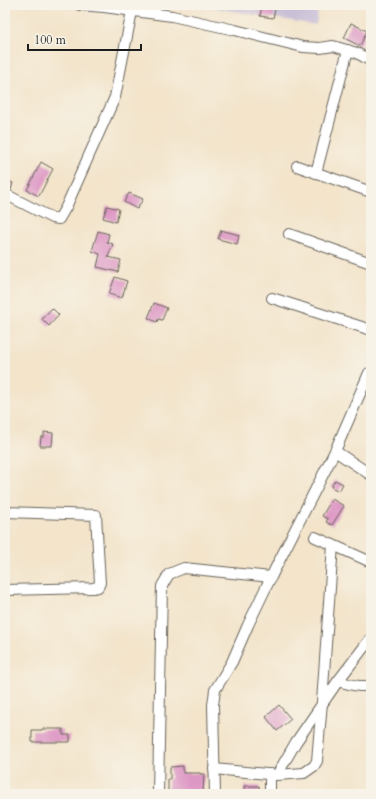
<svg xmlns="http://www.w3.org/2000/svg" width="376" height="799" font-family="Cardo,serif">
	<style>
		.industrial { fill: #c9bfd7 }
		.building { fill: #db91c2 }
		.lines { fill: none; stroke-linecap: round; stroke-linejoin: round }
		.minor-casing { stroke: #676259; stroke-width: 12 }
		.minor { stroke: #fff; stroke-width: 10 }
	</style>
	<rect width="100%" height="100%" fill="#f7f3e8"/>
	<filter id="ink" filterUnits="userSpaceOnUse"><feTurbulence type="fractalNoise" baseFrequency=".025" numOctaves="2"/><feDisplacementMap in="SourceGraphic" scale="8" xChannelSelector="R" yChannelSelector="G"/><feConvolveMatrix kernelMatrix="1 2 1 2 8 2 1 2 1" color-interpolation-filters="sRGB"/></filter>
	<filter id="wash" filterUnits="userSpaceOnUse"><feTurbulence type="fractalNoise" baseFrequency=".012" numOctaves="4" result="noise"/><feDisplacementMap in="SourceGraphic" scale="16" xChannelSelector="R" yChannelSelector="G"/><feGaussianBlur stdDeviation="0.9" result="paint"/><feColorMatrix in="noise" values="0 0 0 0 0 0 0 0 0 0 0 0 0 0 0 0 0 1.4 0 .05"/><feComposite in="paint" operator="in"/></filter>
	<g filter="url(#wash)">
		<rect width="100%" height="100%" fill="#f3e4ca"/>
		<!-- industrial -->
		<path class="industrial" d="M197 5H319L316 25Z"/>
		<g id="blocks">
			<!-- building -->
			<g class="building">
				<path d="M262 5H276L273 18 260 16Z"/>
				<path d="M351 23 367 31 360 46 344 38Z"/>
				<path d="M41 162 53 169 39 196 27 190Z"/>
				<path d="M5 180 13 183 11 190 5 188Z"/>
				<path d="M129 193 143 199 137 209 124 202Z"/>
				<path d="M107 206 119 209 116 222 103 218Z"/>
				<path d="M221 230 239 235 237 244 218 239Z"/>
				<path d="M98 231 109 234 107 242 113 244 108 257 121 260 118 272 97 267 100 254 92 251Z"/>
				<path d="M115 277 127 281 122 298 109 294Z"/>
				<path d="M154 303 167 308 162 320 158 319 157 322 148 318Z"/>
				<path d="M52 308 59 315 49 326 42 319Z"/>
				<path d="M44 432 53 433 52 446H40L41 437H44Z"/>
				<path d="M335 480 343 484 339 491 331 487Z"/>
				<path d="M332 499 344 506 332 525 326 522 328 519 322 516Z"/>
				<path d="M279 705 291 719 277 731 266 717Z"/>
				<path d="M42 729H63V735H70V742H32V730H42Z"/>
				<path d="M183 766V773H200V774H204L203 793 168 794V779H170V767Z"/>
				<path d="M244 786H259L260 794H244Z"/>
			</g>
		</g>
	</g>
	<g filter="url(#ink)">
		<use href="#blocks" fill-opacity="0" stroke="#676259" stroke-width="1"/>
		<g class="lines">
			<defs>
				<g id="minor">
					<path d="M80 5 104 7 172 16 235 30 303 47 320 48 333 46 357 53 371 61"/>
					<path d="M297 166 371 192"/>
					<path d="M316 173 348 50"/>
					<path d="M5 194 52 218 59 219 66 207 115 97 132 11"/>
					<path d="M289 234 371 263"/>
					<path d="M272 298 371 330"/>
					<path d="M335 451 371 475"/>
					<path d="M5 512 96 515 100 583 98 587 93 588 5 590"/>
					<path d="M333 545 371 562"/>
					<path d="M338 681 371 638"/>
					<path d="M214 769 277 775 304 773 314 766 317 761 322 702 333 545 315 537"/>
					<path d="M270 774V794"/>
					<path d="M277 775 296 742 338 681C349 684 360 688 371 685"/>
					<path d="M158 794 162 586 169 574 184 568 271 577"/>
					<path d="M215 794 213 705 215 690 232 662 248 625 271 577 335 451 369 373"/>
				</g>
			</defs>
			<!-- minor casing -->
			<use href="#minor" class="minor-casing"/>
			<!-- minor -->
			<use href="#minor" class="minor"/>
		</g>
	</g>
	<!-- margin -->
	<rect width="376" height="799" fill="none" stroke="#f7f3e8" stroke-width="20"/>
	<!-- scale -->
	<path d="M28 44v6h113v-6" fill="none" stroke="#1c1c1c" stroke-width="2"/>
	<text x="34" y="44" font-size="12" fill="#1c1c1c" stroke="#f7f3e8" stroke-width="3" paint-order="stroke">100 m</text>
</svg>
